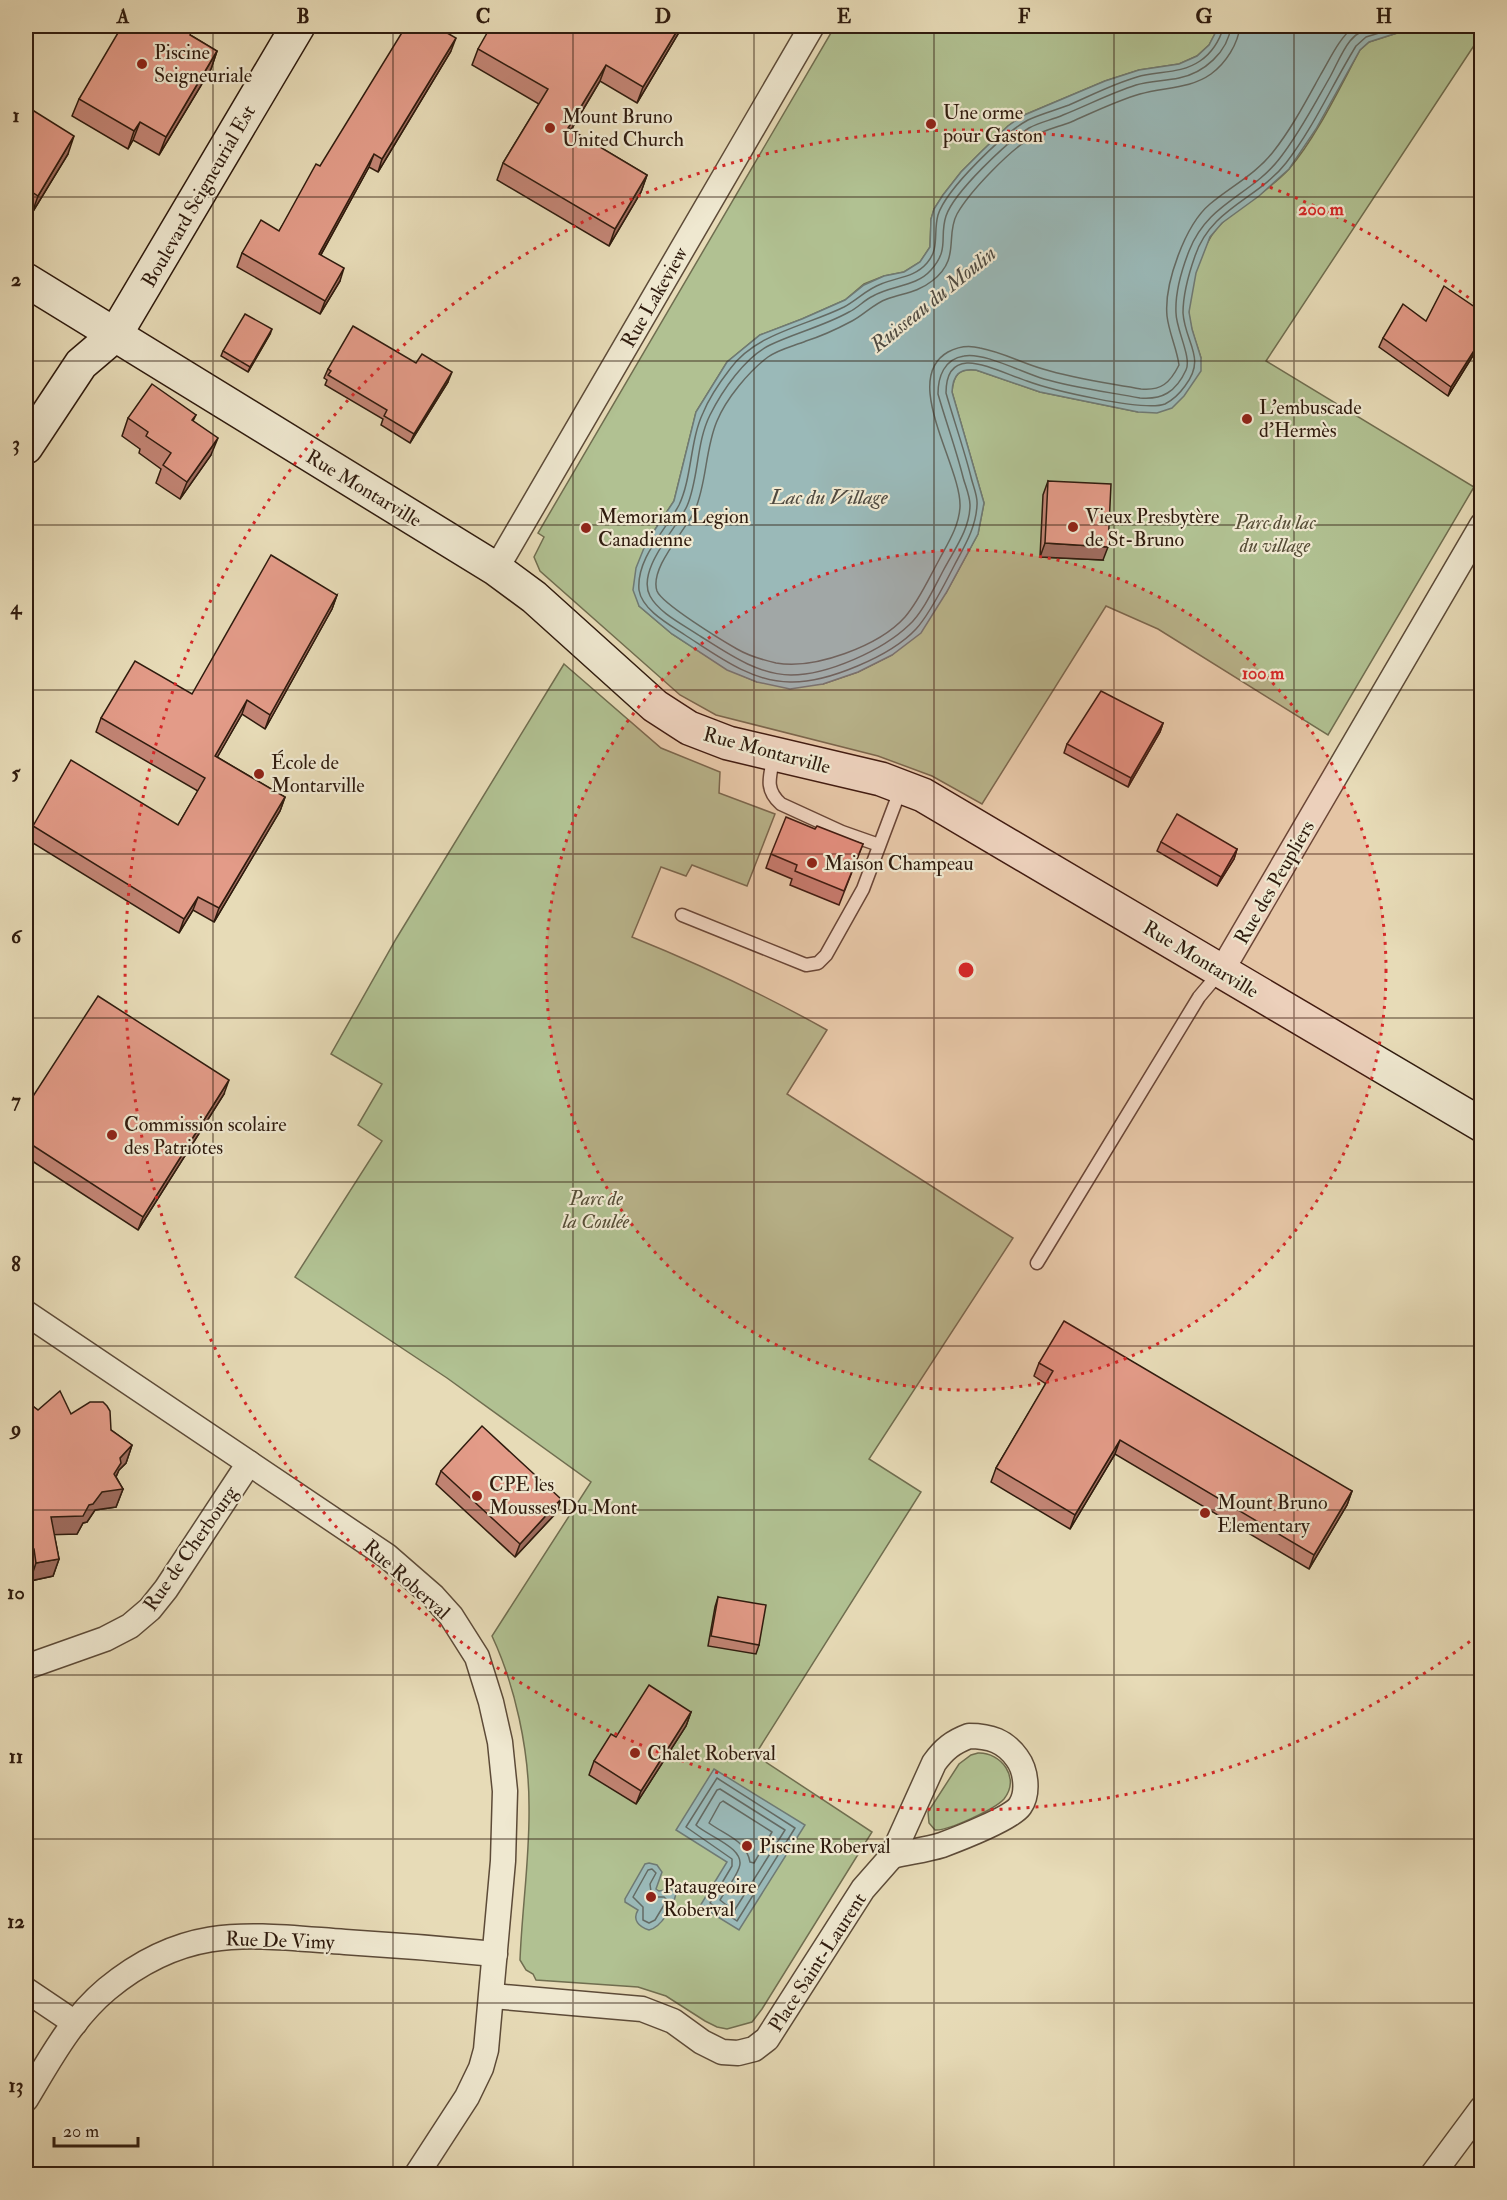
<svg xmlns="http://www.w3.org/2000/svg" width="1507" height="2200" font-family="'IM FELL Double Pica',serif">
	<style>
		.green { fill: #b1c192; stroke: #706e50; stroke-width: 1.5 }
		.water { fill: #9ab9b8; stroke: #6f7a74; stroke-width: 1.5 }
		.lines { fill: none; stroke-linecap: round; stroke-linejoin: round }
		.shore { stroke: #646a63; stroke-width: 1.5 }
		.lane-casing { stroke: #5d4b38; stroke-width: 15 }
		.street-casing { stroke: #5d4b38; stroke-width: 27 }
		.secondary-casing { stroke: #2f1b0e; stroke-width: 36 }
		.lane { stroke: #efe8d0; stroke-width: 12 }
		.street { stroke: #efe8d0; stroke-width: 24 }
		.secondary { stroke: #efe8d0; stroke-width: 33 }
		.wall { fill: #c38575; stroke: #2f1b0e; stroke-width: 1.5 }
		.shaded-wall { fill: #9f6c5f; stroke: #2f1b0e; stroke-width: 1.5 }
		.building { fill: #e39b88; stroke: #2f1b0e; stroke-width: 1.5 }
		.grid { fill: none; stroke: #2f1b0e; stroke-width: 1.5; stroke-opacity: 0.55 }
		.ring { fill: none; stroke: #d62828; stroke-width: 3; stroke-dasharray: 3 6 }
		.poi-dot { fill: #8f2418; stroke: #efe8d0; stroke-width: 2 }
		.labels { text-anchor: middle; stroke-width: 4.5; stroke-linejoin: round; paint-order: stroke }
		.poi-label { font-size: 20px; fill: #2f1b0e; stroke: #efe8d0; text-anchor: start }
		.street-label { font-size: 20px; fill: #2f1b0e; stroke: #efe8d0 }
		.park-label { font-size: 20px; font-style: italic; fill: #564d36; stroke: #efe8d0 }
		.water-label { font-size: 21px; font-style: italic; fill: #4f4a41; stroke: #efe8d0 }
		.centre { fill: #d62828; stroke: #efe8d0; stroke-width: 3 }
		.ring-label { font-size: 18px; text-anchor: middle; font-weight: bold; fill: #d62828; stroke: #efe8d0; stroke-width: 4.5; stroke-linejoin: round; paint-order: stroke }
		.neatline { fill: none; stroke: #2f1b0e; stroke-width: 2 }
		.grid-label { font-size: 20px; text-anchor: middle; font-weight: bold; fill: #2f1b0e }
	</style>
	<rect width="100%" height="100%" fill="#e7dbb7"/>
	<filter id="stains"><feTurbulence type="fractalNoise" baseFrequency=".00333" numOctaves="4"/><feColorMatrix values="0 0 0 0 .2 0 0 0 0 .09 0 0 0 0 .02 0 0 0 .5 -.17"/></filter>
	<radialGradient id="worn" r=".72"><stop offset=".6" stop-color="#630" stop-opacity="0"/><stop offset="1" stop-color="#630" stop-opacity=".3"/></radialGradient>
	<!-- green -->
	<g class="green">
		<path d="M835 26H1219L1209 45 1197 56 1179 64 1139 70 1105 81 1022 116 1008 126 982 151 961 172 943 195 934 209 931 219 930 247 920 262 904 272 884 276 864 284 845 300 802 319 760 335 727 362 696 412 674 501 646 543 639 606 672 634 727 669 757 682 823 684 858 672 892 655 946 593 978 534 984 503 952 392C953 375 959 368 976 370L1040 392 1138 412 1201 358C1197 344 1190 329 1189 314 1188 286 1203 239 1224 221 1245 203 1270 190 1289 169 1316 138 1340 87 1360 50L1369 42 1419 26H1481V35L1266 361 1474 487 1328 735 1158 629 1106 606 982 804 932 776 878 756 716 715 680 695 540 571 534 557 544 537 538 533Z"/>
		<path d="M564 664 661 748 720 772 719 793 775 814 747 886 692 865 686 876 661 867 632 937C699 964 763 994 827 1030L787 1094 1013 1238 869 1459 921 1492 755 1755 872 1832 762 2009 752 2022 727 2029 717 2027 705 2021 666 1996 638 1987 536 1980 533 1974 526 1970 520 1960C522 1908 530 1857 529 1805 529 1750 515 1685 492 1636L591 1482 447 1378 295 1277 382 1141 358 1125 382 1084 331 1054 396 939Z"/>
		<path d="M978 1753C1001 1752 1021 1778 1004 1799 995 1809 948 1831 935 1830L929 1823 928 1812 959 1764 971 1755Z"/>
	</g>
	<!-- water -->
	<g class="water">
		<path d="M1219 26H1419L1369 42 1360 50 1316 129 1289 169 1259 196 1222 223 1210 237 1196 273 1189 312 1192 329 1201 358V371L1184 396 1172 408 1157 413 1138 412 1040 392 976 370C959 368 953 375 952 392L984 503 978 534 946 593 921 633 892 655 858 672 823 684 790 689 757 682 727 670 672 634 639 606 633 590 636 568 646 543 674 501 696 412 727 362 760 335 802 319 845 300 864 285 884 276 904 272 920 262 930 247 931 219 934 209 943 195 961 172 982 151 1008 126 1022 116 1105 81 1139 70 1179 64 1197 56 1209 45Z"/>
		<path d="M714 1769 805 1825 739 1930 700 1906 727 1862 676 1830Z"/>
		<path d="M649 1863 657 1865 662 1872 656 1889 659 1891 671 1889 676 1894C673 1906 662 1927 649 1930 639 1927 632 1920 638 1910L625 1902V1899L645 1864Z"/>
	</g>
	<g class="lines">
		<!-- shore -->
		<g class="shore">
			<path d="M1224 26C1220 39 1212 53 1200 61 1181 74 1158 71 1137 77 1113 84 1092 95 1069 105 1056 110 1041 114 1028 120 1004 133 946 189 938 215 933 233 940 248 927 263 914 278 897 277 881 284 867 289 857 300 844 307 806 326 756 333 730 369 720 382 709 398 703 413 690 440 692 478 679 505 666 530 636 558 639 590 642 610 670 625 685 635 716 655 751 682 790 682 827 683 891 656 916 629 930 614 944 585 954 566 964 547 976 528 977 505 978 496 973 486 971 477 964 449 954 421 946 393 946 379 950 364 967 363 983 362 1011 376 1027 381 1051 390 1144 412 1165 404 1173 400 1180 393 1185 386 1207 358 1185 343 1183 313 1183 295 1189 273 1195 256 1211 208 1258 199 1286 163 1314 127 1332 85 1356 46L1366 37 1402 26"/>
			<path d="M1231 26C1228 52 1204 73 1179 78 1165 81 1150 81 1136 85 1111 93 1088 105 1063 115 1052 120 1040 122 1029 128 1008 141 954 192 946 216 939 237 950 249 931 270 916 287 892 285 873 296 864 300 858 308 849 312 824 326 795 333 770 345 745 357 722 391 710 415 696 443 699 478 687 506 677 528 636 570 650 596 659 613 684 625 700 636 727 653 758 675 791 675 828 675 883 650 909 625 923 612 934 588 943 571 954 550 970 529 970 505 970 496 965 485 963 477 956 449 946 422 938 394 938 377 944 359 964 356 984 352 1023 373 1044 379 1075 388 1108 392 1140 398 1162 400 1176 392 1186 370 1192 358 1176 329 1176 313 1175 294 1182 269 1189 251 1208 202 1251 196 1280 158 1299 134 1314 105 1330 77 1336 66 1342 51 1350 41 1357 32 1366 29 1377 26"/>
			<path d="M1240 26C1238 44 1226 63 1211 74 1190 89 1164 87 1140 94 1116 101 1094 112 1071 122 1058 127 1044 130 1032 137 1010 150 970 191 957 214 945 236 961 259 932 281 917 293 903 293 887 299 873 304 864 315 852 321 837 329 822 336 806 341 794 346 779 349 768 357 749 371 726 399 717 421 705 449 707 482 695 510 686 530 649 568 657 591 662 604 723 641 737 649 749 656 763 660 776 663 814 670 879 646 905 617 919 601 929 578 939 560 948 543 959 526 960 507 962 467 900 379 948 352 959 346 969 345 980 348 1002 352 1022 363 1043 369 1075 379 1109 383 1141 389 1161 391 1170 383 1179 365 1177 349 1169 333 1167 316 1164 284 1185 225 1210 204 1230 187 1256 174 1273 152 1292 128 1306 101 1321 74 1331 57 1339 39 1354 26"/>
			<path d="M717 1778 795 1828 737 1921 710 1903 732 1866V1859L686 1827Z"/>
			<path d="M720 1789 785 1830 734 1911 720 1900C726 1890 735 1879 739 1868 747 1848 707 1836 696 1825L717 1790Z"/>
			<path d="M723 1801 772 1832 754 1863 750 1862C746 1840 725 1835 709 1823L720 1803Z"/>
			<path d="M652 1869 656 1873 650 1884 651 1892 657 1897H664L667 1900 655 1920 649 1923 643 1920V1907L633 1897 648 1870Z"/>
		</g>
		<defs>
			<g id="lane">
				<path d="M774 756C770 776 764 789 781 804L842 832 879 845"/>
				<path d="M682 915 806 965 818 963 826 955 863 889 901 788"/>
				<path d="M1037 1263 1199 997 1221 971"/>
			</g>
			<g id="street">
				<path d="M496 569 812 26"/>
				<path d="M1222 970 1482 525"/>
				<path d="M26 1313 387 1556 433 1596 451 1616 477 1657 491 1702 500 1742 505 1791 503 1861 486 2050 481 2068 467 2097 417 2174"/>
				<path d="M26 1667 105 1639 130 1626 150 1609 166 1589 249 1463"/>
				<path d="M969 1736C990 1736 1005 1741 1017 1758 1026 1770 1029 1793 1020 1806 1012 1818 958 1839 942 1845 926 1850 908 1852 892 1856L934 1763C944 1749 953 1742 969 1736Z"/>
				<path d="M26 1990 75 2023"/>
				<path d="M492 1996 642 2009 673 2021 702 2042 722 2052 738 2053 754 2049 767 2039 863 1889 892 1856"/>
				<path d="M26 2099C49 2061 71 2019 107 1989 187 1923 249 1935 345 1942 395 1945 445 1949 495 1954"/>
				<path d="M1433 2174 1482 2108"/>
			</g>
			<g id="secondary">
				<path d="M26 280 496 569 534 597 655 706 689 728 728 743 881 779 923 795 1482 1125"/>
				<path d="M26 447 81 364 115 335 298 26"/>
			</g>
		</defs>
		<!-- lane casing -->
		<use href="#lane" class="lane-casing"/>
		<!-- street casing -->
		<use href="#street" class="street-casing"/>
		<!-- secondary casing -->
		<use href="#secondary" class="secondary-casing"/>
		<!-- lane -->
		<use href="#lane" class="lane"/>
		<!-- street -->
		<use href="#street" class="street"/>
		<!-- secondary -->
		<use href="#secondary" class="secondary"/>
	</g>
	<!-- wall -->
	<g class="wall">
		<path d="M678 34 637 103 600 81 571 130 647 175 641 192 609 246 497 180 503 163 539 104 472 65 478 49Z"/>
		<path d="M192 36 217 51 211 69 159 155 133 140 128 149 72 116 79 99Z"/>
		<path d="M451 51 378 172 369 167 321 255 340 281 320 314 237 267 242 253 279 231 320 166Z"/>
		<path d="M26 106 68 154 32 213 26 210Z"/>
		<path d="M1482 312V341L1448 396 1379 347 1383 338 1426 321Z"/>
		<path d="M270 334 248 372 221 356 223 351Z"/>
		<path d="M416 363 448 382 410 443 381 425 383 419 325 385 327 380 324 378 328 369Z"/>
		<path d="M196 415 193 421 211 455 180 499 156 483 161 469 139 453 140 449 122 436 128 418Z"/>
		<path d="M1048 481 1103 560 1040 557 1043 495Z"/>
		<path d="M337 595 332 609 265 729 242 714 217 757 285 797 280 811 214 922 193 910 179 933 28 840 33 826 178 825 198 791 96 732 101 718 192 694Z"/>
		<path d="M1163 723 1160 732 1128 787 1064 753 1067 744Z"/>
		<path d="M815 829 863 844 839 905 790 885 792 879 766 868 771 854Z"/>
		<path d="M1161 842 1237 849 1234 859 1217 886 1157 851Z"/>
		<path d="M224 1094 138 1230 26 1157V1107Z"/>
		<path d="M1039 1363 1352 1491 1347 1505 1309 1569 1115 1454 1070 1529 991 1482 996 1468 1046 1384 1034 1376Z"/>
		<path d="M26 1401 38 1410 71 1414 111 1430 132 1445 126 1463 119 1470 116 1477 123 1489 116 1507 95 1510 87 1522 83 1523 77 1534H54L59 1559 53 1576 30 1581 27 1567 26 1566Z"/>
		<path d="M441 1471 557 1512 515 1557 436 1484Z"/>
		<path d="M718 1597 759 1645 756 1654 708 1646 715 1607Z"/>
		<path d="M691 1712 686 1726 636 1804 589 1775 594 1761Z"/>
	</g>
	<!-- shaded-wall -->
	<g class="shaded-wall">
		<path d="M680 26H681L678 34 637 103 643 87Z"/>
		<path d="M456 38 451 51 378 172 382 159Z"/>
		<path d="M217 51 211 69 159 155 166 137Z"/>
		<path d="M606 65 600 81 562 145 568 128Z"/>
		<path d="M140 122 133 140 128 149 134 131Z"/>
		<path d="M74 136 68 154 32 213 38 196Z"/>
		<path d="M374 154 369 167 314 267 319 254Z"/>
		<path d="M647 175 641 192 609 246 615 229Z"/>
		<path d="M344 268 340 281 320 314 325 301Z"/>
		<path d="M272 329 270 334 248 372 250 367Z"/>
		<path d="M1482 338V341L1448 396 1451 387Z"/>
		<path d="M452 372 448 382 410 443 414 434Z"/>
		<path d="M218 438 211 455 180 499 187 482Z"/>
		<path d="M1045 543 1108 547 1103 560 1040 557Z"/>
		<path d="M337 595 332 609 265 729 270 715Z"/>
		<path d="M247 700 242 714 210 770 215 756Z"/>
		<path d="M1163 723 1160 732 1128 787 1131 778Z"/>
		<path d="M285 797 280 811 214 922 219 908Z"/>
		<path d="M1237 849 1234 859 1217 886 1221 877Z"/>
		<path d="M198 897 193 910 179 933 184 919Z"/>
		<path d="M229 1080 224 1094 138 1230 143 1217Z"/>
		<path d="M1120 1440 1115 1454 1070 1529 1075 1515Z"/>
		<path d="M132 1445 126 1463 119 1470 114 1481 123 1489 116 1507 95 1510 87 1522 83 1523 77 1534 44 1535 51 1517 120 1458Z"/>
		<path d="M1352 1491 1347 1505 1309 1569 1314 1555Z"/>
		<path d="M561 1499 557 1512 515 1557 520 1544Z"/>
		<path d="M59 1559 53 1576 30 1581 36 1563Z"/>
		<path d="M691 1712 686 1726 636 1804 641 1791Z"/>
	</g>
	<!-- building -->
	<g class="building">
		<path d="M122 26H195L190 35 217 51 166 137 140 122 134 131 79 99Z"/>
		<path d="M406 26H435L456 38 382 159 374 154 319 254 344 268 325 301 242 253 261 220 279 231 316 164 320 166Z"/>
		<path d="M491 26H680L643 87 606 65 568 128 647 175 615 229 503 163 548 89 478 49Z"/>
		<path d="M26 106 74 136 38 196 26 188Z"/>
		<path d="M1444 286 1482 312V338L1451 387 1383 338 1403 304 1426 321Z"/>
		<path d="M245 314 272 329 250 367 223 351Z"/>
		<path d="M353 326 416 363 422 354 452 372 414 434 384 416 387 410 328 375 331 371 328 369Z"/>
		<path d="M152 384 196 415 192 420 218 438 187 482 163 465 171 453 146 436 148 432 128 418Z"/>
		<path d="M1048 481 1111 484 1108 547 1045 543Z"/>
		<path d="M271 555 337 595 270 715 247 700 215 756 285 797 219 908 198 897 184 919 33 826 71 760 178 825 205 778 101 718 135 661 192 694Z"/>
		<path d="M1101 691 1163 723 1131 778 1067 744Z"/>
		<path d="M1177 814 1237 849 1221 877 1161 842Z"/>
		<path d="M786 817 815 829 817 826 863 844 844 891 795 871 797 865 771 854Z"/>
		<path d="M98 996 229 1080 143 1217 26 1141V1107Z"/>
		<path d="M1064 1321 1352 1491 1314 1555 1120 1440 1075 1515 996 1468 1053 1371 1039 1363Z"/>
		<path d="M60 1391 71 1414 90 1402H103L107 1406 110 1411 111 1430 132 1445 120 1458 121 1463 114 1474 123 1489 102 1492 93 1504 89 1505 83 1516 51 1517 59 1559 36 1563 34 1549 26 1544V1401L38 1410Z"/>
		<path d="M482 1426 561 1499 520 1544 441 1471Z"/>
		<path d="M718 1597 766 1605 759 1645 711 1636Z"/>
		<path d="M649 1685 691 1712 641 1791 594 1761 611 1734 616 1737Z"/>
	</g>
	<!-- grid -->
	<path class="grid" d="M213 26V2174M393 26V2174M573 26V2174M754 26V2174M934 26V2174M1114 26V2174M1294 26V2174M26 197H1482M26 361H1482M26 525H1482M26 690H1482M26 854H1482M26 1018H1482M26 1182H1482M26 1346H1482M26 1510H1482M26 1675H1482M26 1839H1482M26 2003H1482"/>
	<!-- distance rings -->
	<circle cx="966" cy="970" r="420" fill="#d62828" fill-opacity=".12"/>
	<g class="ring">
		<circle cx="966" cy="970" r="420"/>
		<path d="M1477 1636A840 840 0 1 1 1477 304"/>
	</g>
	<!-- markers -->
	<g class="poi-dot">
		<circle cx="142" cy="64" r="6"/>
		<circle cx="931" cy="124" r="6"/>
		<circle cx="550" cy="128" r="6"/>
		<circle cx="1247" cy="419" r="6"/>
		<circle cx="1073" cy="527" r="6"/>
		<circle cx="586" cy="528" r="6"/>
		<circle cx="259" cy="774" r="6"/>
		<circle cx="812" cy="863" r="6"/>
		<circle cx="112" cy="1135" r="6"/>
		<circle cx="477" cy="1496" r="6"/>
		<circle cx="1205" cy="1513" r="6"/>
		<circle cx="635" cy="1753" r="6"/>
		<circle cx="747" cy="1846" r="6"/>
		<circle cx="651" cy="1897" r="6"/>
	</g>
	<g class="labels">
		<!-- poi labels -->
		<g class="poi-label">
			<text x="154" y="59">Piscine<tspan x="154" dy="23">Seigneuriale</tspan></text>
			<text x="943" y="119">Une orme<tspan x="943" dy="23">pour Gaston</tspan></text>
			<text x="562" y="123">Mount Bruno<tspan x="562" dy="23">United Church</tspan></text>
			<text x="1259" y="414">L'embuscade<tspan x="1259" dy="23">d'Hermès</tspan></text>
			<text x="598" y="523">Memoriam Legion<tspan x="598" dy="23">Canadienne</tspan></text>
			<text x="1085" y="523">Vieux Presbytère<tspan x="1085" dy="23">de St-Bruno</tspan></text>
			<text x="271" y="769">École de<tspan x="271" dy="23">Montarville</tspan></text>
			<text x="824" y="870">Maison Champeau</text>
			<text x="124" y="1131">Commission scolaire<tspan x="124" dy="23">des Patriotes</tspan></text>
			<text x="489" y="1491">CPE les<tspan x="489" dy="23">Mousses Du Mont</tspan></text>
			<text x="1217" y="1509">Mount Bruno<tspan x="1217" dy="23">Elementary</tspan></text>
			<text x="647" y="1760">Chalet Roberval</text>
			<text x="759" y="1853">Piscine Roberval</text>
			<text x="663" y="1893">Pataugeoire<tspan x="663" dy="23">Roberval</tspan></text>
		</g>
		<!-- street labels -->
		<g class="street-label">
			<text transform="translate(198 196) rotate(-60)" y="7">Boulevard Seigneurial Est</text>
			<text transform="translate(654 297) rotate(-60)" y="7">Rue Lakeview</text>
			<text transform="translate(364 488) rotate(31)" y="7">Rue Montarville</text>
			<text transform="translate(767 750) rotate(15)" y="7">Rue Montarville</text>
			<text transform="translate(1274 882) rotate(-60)" y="7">Rue des Peupliers</text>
			<text transform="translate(1201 959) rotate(31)" y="7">Rue Montarville</text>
			<text transform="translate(190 1548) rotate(-55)" y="7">Rue de Cherbourg</text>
			<text transform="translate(407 1579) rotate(42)" y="7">Rue Roberval</text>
			<text transform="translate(280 1940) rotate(2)" y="7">Rue De Vimy</text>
			<text transform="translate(817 1962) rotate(-57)" y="7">Place Saint-Laurent</text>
		</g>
		<!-- park labels -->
		<g class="park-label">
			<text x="1275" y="529">Parc du lac<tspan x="1275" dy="23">du village</tspan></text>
			<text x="596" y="1205">Parc de<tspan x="596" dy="23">la Coulée</tspan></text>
		</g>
		<!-- water labels -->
		<g class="water-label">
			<text transform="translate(933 299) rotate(-39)" y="7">Ruisseau du Moulin</text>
			<text x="829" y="504">Lac du Village</text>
		</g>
	</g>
	<circle cx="966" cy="970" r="9" class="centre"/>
	<g class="ring-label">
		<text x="1321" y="215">200 m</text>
		<text x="1263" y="679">100 m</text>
	</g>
	<!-- margin -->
	<rect width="1507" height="2200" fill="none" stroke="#e7dbb7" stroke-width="66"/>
	<!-- scale -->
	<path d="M54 2137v9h84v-9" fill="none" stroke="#2f1b0e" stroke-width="3"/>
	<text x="63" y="2137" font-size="18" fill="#2f1b0e" stroke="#efe8d0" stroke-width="4.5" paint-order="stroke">20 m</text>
	<rect x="33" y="33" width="1441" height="2134" class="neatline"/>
	<g class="grid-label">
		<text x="123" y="23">A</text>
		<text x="303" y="23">B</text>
		<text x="483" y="23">C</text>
		<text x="663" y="23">D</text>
		<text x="844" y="23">E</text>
		<text x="1024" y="23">F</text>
		<text x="1204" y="23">G</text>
		<text x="1384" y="23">H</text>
		<text x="16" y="122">1</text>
		<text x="16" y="286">2</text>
		<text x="16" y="450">3</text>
		<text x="16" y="614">4</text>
		<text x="16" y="779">5</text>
		<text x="16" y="943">6</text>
		<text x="16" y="1107">7</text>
		<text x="16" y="1271">8</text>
		<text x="16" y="1435">9</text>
		<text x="16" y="1599">10</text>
		<text x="16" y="1763">11</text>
		<text x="16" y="1928">12</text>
		<text x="16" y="2092">13</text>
	</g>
	<rect width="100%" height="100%" filter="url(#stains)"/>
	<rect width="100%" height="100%" fill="url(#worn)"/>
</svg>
